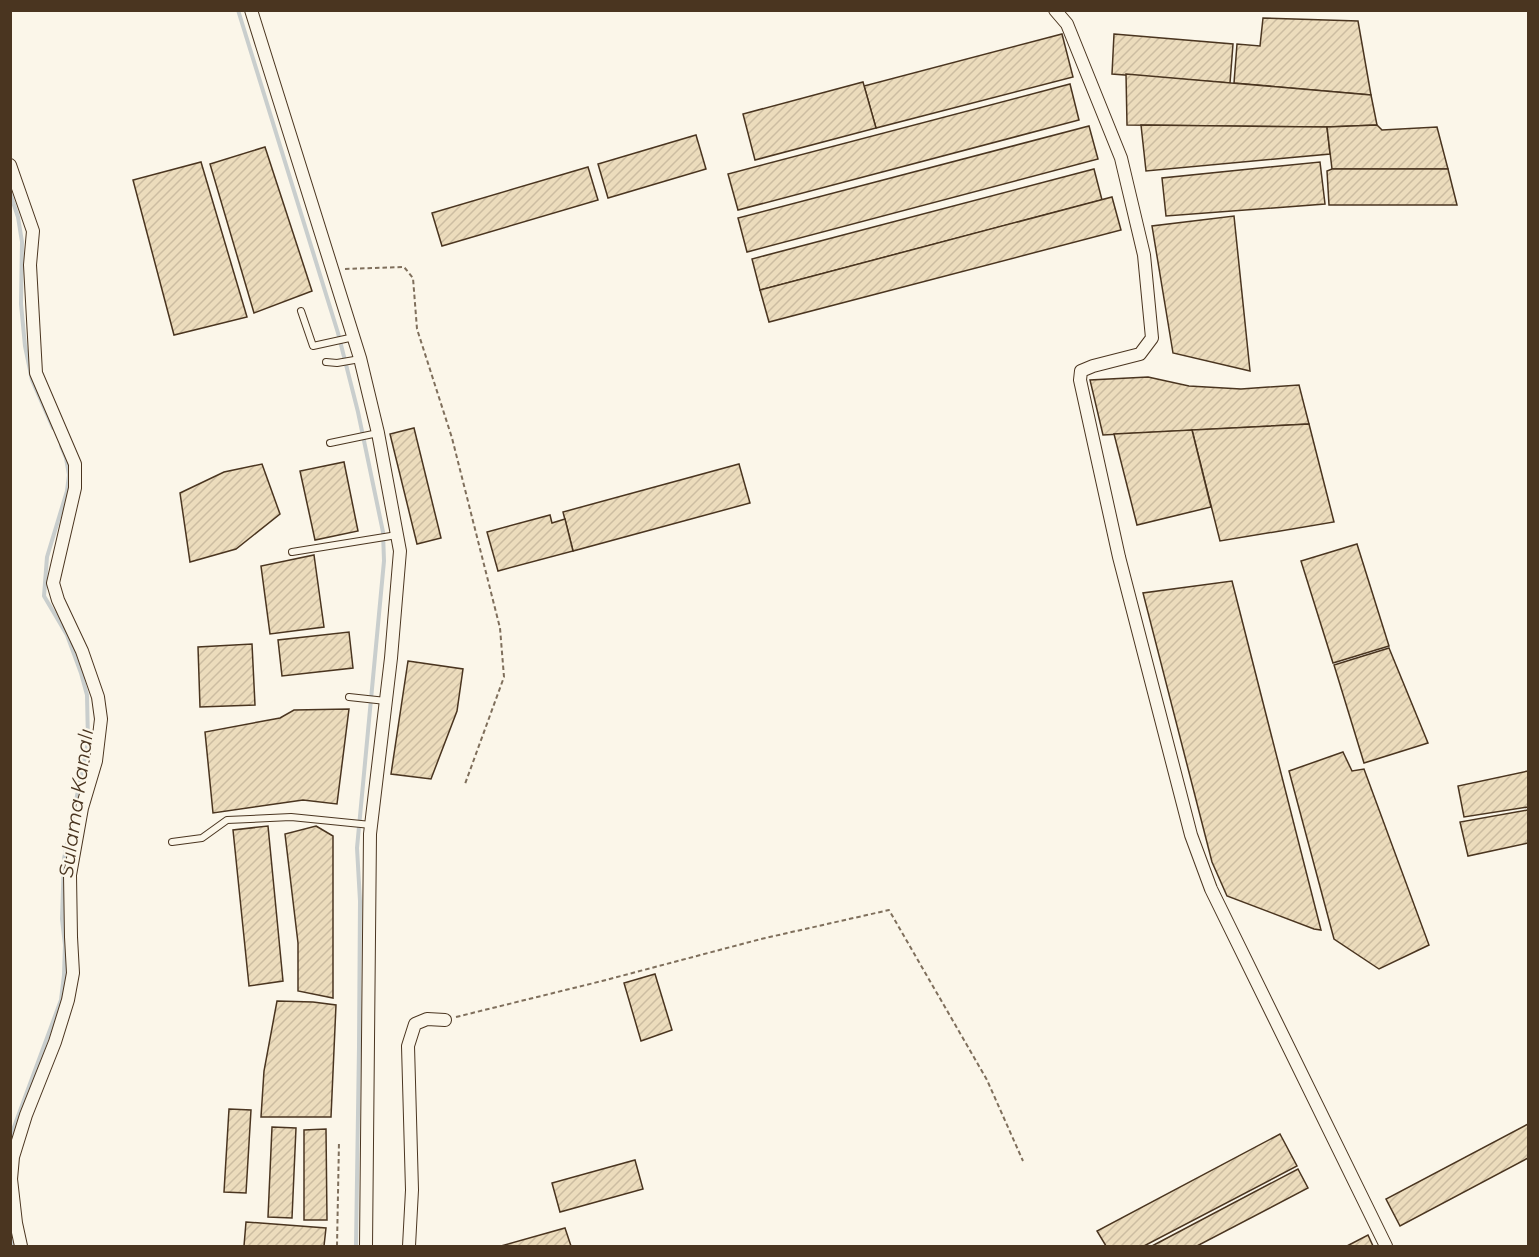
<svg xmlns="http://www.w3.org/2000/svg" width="1539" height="1257" font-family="Montserrat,sans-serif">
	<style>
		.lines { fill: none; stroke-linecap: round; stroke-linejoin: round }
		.stream { stroke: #c9cecd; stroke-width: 4 }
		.building { fill: url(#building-hatch); stroke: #4a3520; stroke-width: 1.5 }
		.service-casing { stroke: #4a3520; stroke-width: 8 }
		.minor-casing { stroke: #4a3520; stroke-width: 14 }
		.path { stroke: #7f6f5c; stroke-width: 2; stroke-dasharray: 4.5 3; stroke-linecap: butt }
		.service { stroke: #fbf6e9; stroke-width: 6 }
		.minor { stroke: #fbf6e9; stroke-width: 12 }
		.labels { text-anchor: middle; stroke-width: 4.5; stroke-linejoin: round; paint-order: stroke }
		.water-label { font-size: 20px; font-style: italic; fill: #4a3520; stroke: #fbf6e9 }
	</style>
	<defs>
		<pattern id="building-hatch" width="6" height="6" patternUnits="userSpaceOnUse" patternTransform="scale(1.5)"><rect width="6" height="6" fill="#ecdcbc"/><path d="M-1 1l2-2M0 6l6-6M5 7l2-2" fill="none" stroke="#ccbda1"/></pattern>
	</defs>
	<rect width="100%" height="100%" fill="#fbf6e9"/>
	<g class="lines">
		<!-- stream -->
		<g class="stream">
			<path d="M238 10 338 333 358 412 383 532 384 561 357 848 360 901 359 1047 356 1246"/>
			<path d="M10 193 18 217 22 242 21 304 25 346 32 380 53 428"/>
			<path d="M10 1138 61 1000 64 975 65 945 62 919 64 859 88 742 87 695 81 673 67 635 44 596 47 557 67 491 69 475 66 458 61 446"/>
			<path d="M10 1233 14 1246"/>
		</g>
	</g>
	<!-- building -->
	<g class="building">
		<path d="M1263 18 1358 21 1371 95 1234 83 1237 44 1260 46Z"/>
		<path d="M1062 34 1073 77 876 128 864 86Z"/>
		<path d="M1114 34 1233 44 1230 83 1112 74Z"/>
		<path d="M1126 74 1371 95 1377 125 1327 127 1127 125Z"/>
		<path d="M863 82 876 128 755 160 743 114Z"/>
		<path d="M1070 84 1079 120 738 210 728 174Z"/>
		<path d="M1141 125 1327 127 1330 154 1146 171Z"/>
		<path d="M1377 125 1382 130 1437 127 1448 169H1332L1327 127Z"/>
		<path d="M1089 126 1098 159 747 252 738 218Z"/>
		<path d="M696 135 706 169 608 198 598 164Z"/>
		<path d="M265 147 312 291 254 313 210 164Z"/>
		<path d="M201 162 247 317 174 335 133 180Z"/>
		<path d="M1320 162 1325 204 1166 216 1162 178Z"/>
		<path d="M588 167 598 200 442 246 432 213Z"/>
		<path d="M1094 169 1102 200 760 290 752 259Z"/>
		<path d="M1332 169H1448L1457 205H1329L1327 171Z"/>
		<path d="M1112 197 1121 230 769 322 760 290Z"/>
		<path d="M1234 216 1250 371 1173 353 1152 226Z"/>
		<path d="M1148 377 1189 386 1241 389 1299 385 1309 424 1103 435 1090 380Z"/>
		<path d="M1309 424 1334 522 1220 541 1192 430Z"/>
		<path d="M414 428 441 538 417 544 390 434Z"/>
		<path d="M1192 430 1211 507 1137 525 1114 434Z"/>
		<path d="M344 462 358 531 315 540 300 471Z"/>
		<path d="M262 464 280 514 236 549 190 562 180 493 224 472Z"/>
		<path d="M739 464 750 503 573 551 563 512Z"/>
		<path d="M550 515 552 523 565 519 573 551 498 571 487 532Z"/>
		<path d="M1357 544 1389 646 1333 663 1301 561Z"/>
		<path d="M314 555 324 627 270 634 261 566Z"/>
		<path d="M1232 581 1321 930 1314 929 1227 896 1212 862 1143 593Z"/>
		<path d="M349 632 353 668 282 676 278 640Z"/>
		<path d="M252 644 255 705 200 707 198 647Z"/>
		<path d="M1389 648 1428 743 1364 763 1334 665Z"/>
		<path d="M408 661 463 669 457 711 431 779 391 774Z"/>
		<path d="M349 709 337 804 303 800 213 813 205 732 280 718 294 710Z"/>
		<path d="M1343 752 1352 771 1364 769 1429 945 1379 969 1334 939 1289 771Z"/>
		<path d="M1528 771V807L1464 817 1458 786Z"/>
		<path d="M1528 810V843L1468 856 1460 822Z"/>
		<path d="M268 826 283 981 249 986 233 830Z"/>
		<path d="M316 826 333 836V998L298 991V943L285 834Z"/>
		<path d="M655 974 672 1030 641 1041 624 983Z"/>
		<path d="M277 1001 313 1002 336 1005 331 1117H261L264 1071Z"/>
		<path d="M229 1109 251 1110 246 1193 224 1192Z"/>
		<path d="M1528 1124V1158L1400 1226 1386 1199Z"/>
		<path d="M272 1127 296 1128 292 1218 268 1217Z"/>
		<path d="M326 1129 327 1220H304V1130Z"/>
		<path d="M1280 1134 1297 1166 1144 1246H1106L1097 1231Z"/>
		<path d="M635 1160 643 1189 560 1212 552 1183Z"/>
		<path d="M1298 1169 1308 1188 1197 1246H1152Z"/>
		<path d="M246 1222 326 1228 324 1246H244Z"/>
		<path d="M565 1228 571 1246H501Z"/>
		<path d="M1368 1235 1373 1246H1347Z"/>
	</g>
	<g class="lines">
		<defs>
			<g id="service">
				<path d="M301 311 313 346 354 337"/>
				<path d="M326 362 337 363 360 359"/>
				<path d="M330 443 378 433"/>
				<path d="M292 552 397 535"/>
				<path d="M349 697 386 701"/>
				<path d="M172 842 202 838 227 820 291 817 371 825"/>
			</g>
			<g id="minor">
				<path d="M251 10 360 358 378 433 400 551 391 658 370 834 366 1246"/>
				<path d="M1055 10 1067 24 1121 158 1144 255 1152 338 1140 354 1093 366 1081 371 1080 380 1119 557 1191 835 1211 889 1386 1246"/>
				<path d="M10 165 33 231 30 265 36 373 75 464V488L53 583 58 600 82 651 98 697 101 719 96 761 82 808 70 875 71 937 73 973 68 1000 55 1042 26 1115 13 1157 11 1179 16 1223 21 1246"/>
				<path d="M409 1246 412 1190 408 1046 415 1024 427 1019 445 1020"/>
			</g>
		</defs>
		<!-- service casing -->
		<use href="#service" class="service-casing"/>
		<!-- minor casing -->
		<use href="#minor" class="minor-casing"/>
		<!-- path -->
		<g class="path">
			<path d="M345 269 404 267 413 278 417 329 452 438 500 628 504 677 465 784"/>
			<path d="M456 1017 602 981 761 939 889 910 987 1080 1023 1161"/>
			<path d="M337 1246 339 1141"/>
		</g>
		<!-- service -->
		<use href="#service" class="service"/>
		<!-- minor -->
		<use href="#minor" class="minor"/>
	</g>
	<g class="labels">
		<!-- water labels -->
		<g class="water-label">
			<text transform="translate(76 803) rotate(-82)" y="7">Sulama Kanalı</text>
		</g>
	</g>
	<!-- border -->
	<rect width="1539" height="1257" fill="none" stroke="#4a3520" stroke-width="24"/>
</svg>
